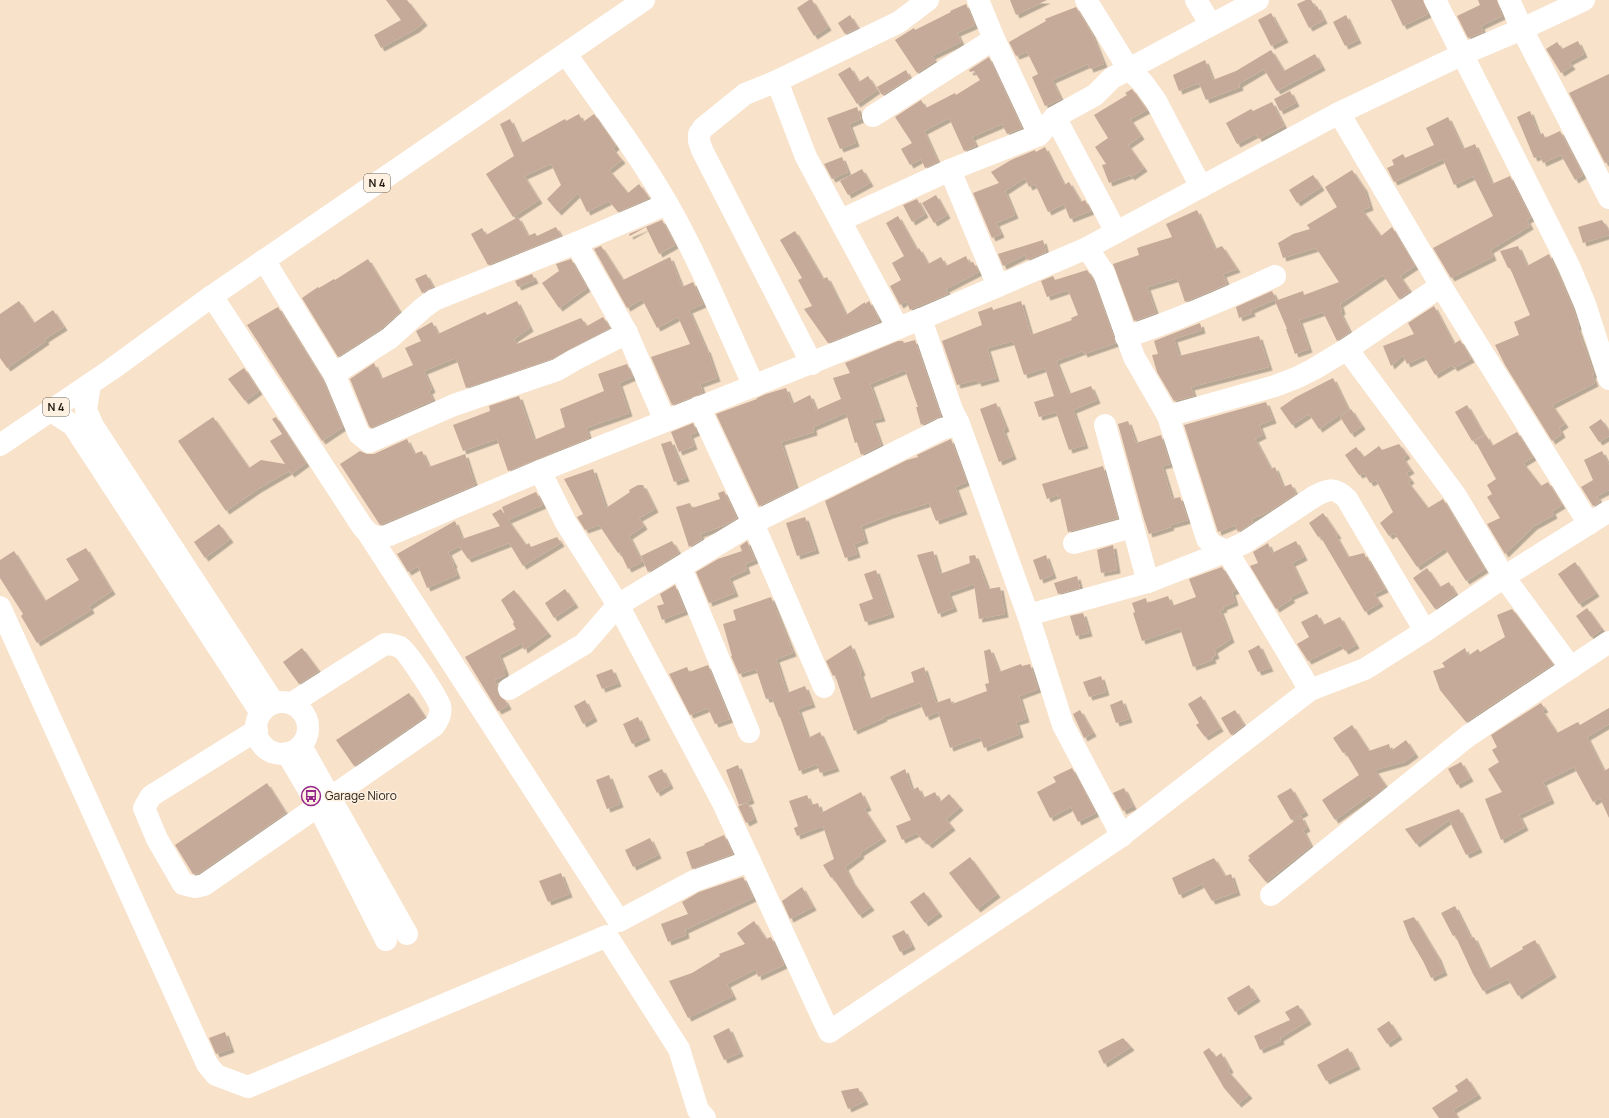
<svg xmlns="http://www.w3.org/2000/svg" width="1609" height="1118" font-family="Manrope,sans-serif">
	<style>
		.building { fill: #c5a999; filter: url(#shadow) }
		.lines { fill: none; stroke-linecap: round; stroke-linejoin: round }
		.minor { stroke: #fff; stroke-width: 22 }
		.highway { stroke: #fff; stroke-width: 22 }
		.labels { text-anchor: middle; stroke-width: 3; stroke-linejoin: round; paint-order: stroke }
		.shield { fill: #fef1e2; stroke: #655c51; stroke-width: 1 }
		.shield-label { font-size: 11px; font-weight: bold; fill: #241c13 }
		.poi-label { font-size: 12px; fill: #241c13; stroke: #fef1e2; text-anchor: start }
	</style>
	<defs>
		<filter id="shadow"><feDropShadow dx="3.5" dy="3.5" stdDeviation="0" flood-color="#0004"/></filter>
	</defs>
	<rect width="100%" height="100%" fill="#f8e2ca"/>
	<!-- building -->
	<g class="building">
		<path d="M386 0H407L424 22 416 29 381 48 374 35 401 20Z"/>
		<path d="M809 0H812L828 27 814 36 797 8Z"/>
		<path d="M1010 0H1047L1016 15Z"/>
		<path d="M1306 0H1311L1315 7 1317 6 1324 20 1309 28 1297 4Z"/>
		<path d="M1391 0H1423L1428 14 1403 26Z"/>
		<path d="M1478 0H1497L1502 16 1481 26 1483 32 1468 38 1457 16 1480 5Z"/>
		<path d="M966 4 975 25 957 33 961 42 932 56 935 61 917 73 895 40 914 28 915 30 951 12 950 11Z"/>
		<path d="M1076 7 1092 34 1104 64 1090 69 1088 64 1052 80 1061 99 1045 106 1032 77 1038 74 1027 52 1016 56 1009 42 1046 21 1045 19Z"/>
		<path d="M1271 13 1285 39 1271 46 1258 20Z"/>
		<path d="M850 15 858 28 845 34 838 23Z"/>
		<path d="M1346 15 1358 40 1345 46 1333 22Z"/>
		<path d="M1578 41 1584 54 1569 62 1572 66 1561 73 1546 49 1557 42 1562 49Z"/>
		<path d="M1271 50 1284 71 1315 54 1322 67 1277 91 1264 69 1239 84 1240 87 1206 100 1199 83 1179 91 1173 75 1205 60 1213 80 1236 71Z"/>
		<path d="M989 57 1022 128 1007 134 1002 124 972 137 976 146 964 151 949 118 924 131 938 162 925 168 921 159 910 165 901 149 912 143 895 117 921 100 926 108 955 93 956 95 980 80 974 71 970 72 969 70Z"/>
		<path d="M850 67 859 82 868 76 877 90 857 104 838 74Z"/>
		<path d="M906 70 910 78 882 95 877 87Z"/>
		<path d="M1609 74V161L1605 163 1569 93Z"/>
		<path d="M1132 89 1147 110 1130 119 1141 136 1128 145 1144 168 1131 177 1130 175 1109 183 1102 165 1106 164 1095 147 1108 138 1094 115 1127 95 1125 93Z"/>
		<path d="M1290 91 1296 103 1280 111 1274 99Z"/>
		<path d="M1272 102 1284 126 1259 139 1256 134 1237 144 1226 123 1251 109 1253 111Z"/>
		<path d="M857 107 861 119 849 124 856 143 840 149 827 118Z"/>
		<path d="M1530 111 1539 135 1543 133 1545 138 1560 131 1583 175 1575 180 1561 155 1543 163 1540 156 1534 158 1517 117Z"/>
		<path d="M579 114 583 122 594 114 616 146 613 149 622 160 609 170 628 193 639 184 649 198 618 212 609 201 587 212 578 193 558 212 547 199 561 185 551 164 524 176 539 200 513 217 486 174 514 156 500 124 510 119 521 143 565 119 566 121Z"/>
		<path d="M1448 117 1463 149 1475 144 1492 184 1510 176 1531 218 1527 220 1530 226 1490 250 1493 257 1451 278 1433 248 1493 216 1473 176 1454 185 1443 159 1394 182 1387 168 1394 165 1392 160 1403 154 1405 158 1434 145 1426 128Z"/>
		<path d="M1045 147 1064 185 1069 182 1081 202 1085 200 1091 211 1070 219 1064 204 1048 212 1035 184 1029 187 1025 178 1005 191 1015 215 996 223 1001 234 992 238 973 193 999 183 991 172 1011 160 1035 150 1036 152Z"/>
		<path d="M842 157 848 172 832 179 824 164Z"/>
		<path d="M862 169 870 183 848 195 840 181Z"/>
		<path d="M1352 170 1364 188 1370 207 1362 210 1381 236 1392 227 1415 266 1400 276 1410 291 1399 299 1383 275 1340 304 1342 311 1340 312 1350 332 1337 341 1323 312 1299 320 1309 349 1295 354 1286 329H1287L1275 301 1303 291 1304 295 1339 282 1316 248 1283 258 1278 243 1293 234 1310 229 1307 225 1337 207 1325 187Z"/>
		<path d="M1313 175 1321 187 1297 203 1289 190Z"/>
		<path d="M936 195 947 215 934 223 922 203Z"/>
		<path d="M917 199 925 214 912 222 903 205Z"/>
		<path d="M1197 210 1215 249 1222 246 1237 269 1223 274 1227 284 1185 302 1177 278 1147 287 1156 313 1134 321 1113 264 1139 255 1137 248 1172 237 1166 224Z"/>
		<path d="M898 216 917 250 919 248 928 264 941 257 946 266 966 256 969 263 973 262 979 272 946 289 948 294 916 307 910 310 906 301 900 305 890 286 901 280 892 263 904 256 886 223Z"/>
		<path d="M518 217 528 236 535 233 537 236 556 227 561 236 488 265 471 234 482 228 486 235Z"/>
		<path d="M662 220 675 245 659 254 646 227 630 236 629 234Z"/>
		<path d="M1602 220 1609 231V235L1583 243 1578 227Z"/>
		<path d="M795 231 823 279 827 277 846 315 865 302V304L869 301 878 317 879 322 828 343 804 309 812 306 798 280 802 278 780 240Z"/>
		<path d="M1043 240 1046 252 1027 260 1025 255 1003 266 998 254Z"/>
		<path d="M601 246 623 280 670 257 682 287 693 282 703 304 689 310 706 349H707L717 378 700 384 703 393 672 405 651 357 690 344 678 317 657 328 642 299 627 308 594 249Z"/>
		<path d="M1518 246 1527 266 1549 254 1573 308 1579 326 1577 327 1594 374 1592 375 1595 383 1552 405 1565 424 1559 428 1562 434 1552 441 1505 365 1495 345 1519 335 1514 322 1530 315 1510 268H1508L1500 251Z"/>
		<path d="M368 259 400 312 382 328 338 357 302 298 318 287 319 288 334 279 335 280Z"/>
		<path d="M571 259 587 288 559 308 542 283 559 271 556 264Z"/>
		<path d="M1087 270 1093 279 1116 343 1084 354 1083 351 1056 361 1069 394 1091 386 1097 400 1073 410 1085 445 1069 450 1056 412 1039 417 1034 402 1054 396 1045 368 1024 375 1013 341 987 348 996 378 978 383 977 380 957 385 942 341 982 325 978 312 992 307 993 310 1021 301 1031 335 1072 320 1071 318 1078 315 1068 290 1047 297 1041 281 1053 276 1055 280Z"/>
		<path d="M426 274 433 287 422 293 415 279Z"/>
		<path d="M532 274 535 280 518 287 515 281Z"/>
		<path d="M1272 291 1276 299 1251 310 1252 313 1239 318 1236 307Z"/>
		<path d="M19 301 34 323 53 310 64 327 45 339 46 341 7 368 0 358V314Z"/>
		<path d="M517 301 530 328 514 339 517 344 581 318 587 326 603 317 610 328 552 359 466 388 456 358 424 371 432 389 429 391 433 400 371 428 369 426 350 379 374 363 381 379 413 365 405 348 421 341 416 331 432 322 438 334 485 312 487 315Z"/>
		<path d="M1434 306 1454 344 1460 340 1471 359 1454 368 1452 365 1435 375 1424 356 1407 364 1403 355 1391 366 1383 346 1414 334 1408 323Z"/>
		<path d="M278 307 323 380 343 427 322 441 247 325Z"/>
		<path d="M1200 323 1202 330 1174 339 1179 356 1259 336 1269 367 1191 387 1194 396 1174 401 1157 372 1152 355 1158 354 1154 341Z"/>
		<path d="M915 340 941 416 921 425 916 407H918L905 370 870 384 882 418 872 420 881 445 861 455 857 442 855 443 846 413 813 427 814 432 781 442 796 488 759 506 716 414 757 399V398L766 394 786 388 792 404 810 395 816 410 841 399 833 378 850 373 845 363 898 341H903L904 343Z"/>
		<path d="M627 364 633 377 619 383 629 413 586 428 589 438 508 471 497 439 463 451 453 425 490 411 489 406 519 396 534 440 565 427 560 409 604 391 598 374Z"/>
		<path d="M244 368 259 391 245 401 228 379Z"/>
		<path d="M1333 378 1348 409 1319 429 1309 414 1292 425 1280 408 1296 397Z"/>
		<path d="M1266 402 1273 420 1259 425 1263 435 1255 439 1271 469 1275 467 1283 487 1291 484 1296 494 1266 513 1251 519 1253 522 1238 532 1235 525 1218 532 1184 425Z"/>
		<path d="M996 403 1006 428 1003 430 1013 456 999 462 980 409Z"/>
		<path d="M1467 405 1484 435 1472 441 1455 412Z"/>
		<path d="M1351 409 1362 426 1351 434 1340 417Z"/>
		<path d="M213 417 249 468 261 460 285 464 270 441 282 434 272 419 276 417 306 463 291 474 289 471 258 489 226 511 178 441Z"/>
		<path d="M1601 419 1609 431V436L1599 442 1589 427Z"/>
		<path d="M1128 421 1136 443 1161 435 1170 464 1162 466 1172 499 1180 497 1188 520 1170 525 1171 527 1149 534 1144 519 1118 424Z"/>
		<path d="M693 423 697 432 690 435 694 446 679 452 671 432Z"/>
		<path d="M1517 432 1533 457 1523 463 1541 486 1548 482 1562 505 1552 511 1554 515 1534 526 1505 554 1487 524 1500 518 1487 497 1492 494 1487 485 1496 479 1475 441 1486 435 1492 446Z"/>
		<path d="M407 439 414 454 422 451 429 467 465 454 475 485 380 525 340 464 360 451 367 454H374Z"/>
		<path d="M951 439 967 482 955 487 964 511 936 521 929 503 890 515 861 526 865 540 854 544 857 554 845 558 825 501 907 460 918 457 917 455Z"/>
		<path d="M671 441 686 478 674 482 661 444Z"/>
		<path d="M1399 444 1407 455 1403 458 1411 470 1406 473 1411 480 1408 482 1428 508 1443 499 1485 569 1466 581 1445 548 1417 567 1394 533 1389 536 1380 523 1393 512 1376 480 1370 483 1364 473 1359 475 1345 455 1356 447 1364 457 1379 446 1382 450Z"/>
		<path d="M1602 451 1609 465V490L1597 496 1600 502 1593 506 1581 487 1593 480 1584 460Z"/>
		<path d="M1103 466 1118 518 1068 532 1060 497H1058L1057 495 1047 499 1042 484Z"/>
		<path d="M593 469 606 508 630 492 629 490 638 485H643L655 509 639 518 644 526 629 536 642 562 628 569 620 552 618 553 599 525 585 530 577 517 583 514 564 479Z"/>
		<path d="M724 491 737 518 723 526 700 534 702 539 689 547 676 507 690 503 692 508 720 499 718 493Z"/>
		<path d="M536 492 543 505 508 520 526 545 529 543 531 547 557 537 561 543 523 566 509 543 468 559 459 546 448 552 454 564 453 565 457 575 427 588 418 566 408 572 397 554 455 521 462 539 500 526 492 514 501 509 505 515 502 507Z"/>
		<path d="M1323 513 1338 535 1336 536 1348 557 1364 553 1366 558 1367 557 1385 589 1374 594 1380 603 1365 612 1320 536 1318 537 1309 523Z"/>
		<path d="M805 517 816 550 797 556 786 523Z"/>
		<path d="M219 524 230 539 205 558 194 542Z"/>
		<path d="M672 541 679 553 648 572 641 556Z"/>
		<path d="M747 541 755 560 745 564 747 570 729 578 735 593 709 603 696 572 718 559 742 551 740 546Z"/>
		<path d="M1296 541 1304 557 1292 563 1305 590 1290 597 1292 599 1276 609 1250 566 1258 563 1253 552 1268 543 1272 553Z"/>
		<path d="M1113 545 1117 570 1101 573 1097 550Z"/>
		<path d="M86 548 112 591 89 606 91 610 37 643 21 616 23 614 0 578V560L14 551 45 601 79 580 66 559Z"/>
		<path d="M933 551 940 574 970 563 969 556 975 555 988 589 1000 587 1005 614 979 619 974 584 948 593 954 608 938 614 917 555Z"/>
		<path d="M1046 555 1053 575 1040 580 1033 560Z"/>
		<path d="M1575 562 1596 593 1579 604 1558 574Z"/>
		<path d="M1222 567 1236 590 1232 592 1235 602 1223 607 1224 609 1220 610 1231 639 1214 650 1216 655 1212 657 1213 660 1193 667 1180 628 1142 641 1133 613 1135 612 1132 603 1146 598 1147 603 1168 596 1172 606 1196 597 1189 579Z"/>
		<path d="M1427 568 1440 587 1449 582 1456 594 1435 609 1413 578Z"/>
		<path d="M876 570 891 614 865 622 859 604 873 599 864 574Z"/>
		<path d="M1077 576 1080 588 1058 594 1054 583Z"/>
		<path d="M675 585 685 611 662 620 657 606 664 604 660 594Z"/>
		<path d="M565 589 575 604 554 618 545 603Z"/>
		<path d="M514 590 548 633 524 650 522 643 499 655 505 670V675L494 680 497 686 498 695 505 700 508 706 498 711 465 657 516 629 513 624 514 622 501 600Z"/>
		<path d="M771 597 793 653 776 659 787 693 805 686 812 704 798 709 808 738 820 732 836 768 820 773 817 764 799 771 780 717H779L772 698 766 699 756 669 739 674 731 656H732L723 624 736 620 733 610Z"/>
		<path d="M1587 608 1602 629 1591 637 1576 616Z"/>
		<path d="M1512 609 1553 664 1466 722 1440 690 1433 671 1445 667 1442 663 1465 648 1468 656 1478 649 1480 652 1505 637 1497 615Z"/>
		<path d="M1083 613 1089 633 1076 636 1070 616Z"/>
		<path d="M1317 614 1323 625 1340 617 1356 645 1345 651 1341 645 1308 661 1297 644 1309 637 1301 622Z"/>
		<path d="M851 645 862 672 860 673 869 699 914 682 911 672 924 667 936 703 950 698 952 704 987 691 985 684 989 683 984 651 990 649 999 672 1021 664 1022 666 1030 664 1038 689 1019 696 1026 719 1016 722 1020 734 984 748 980 737 950 748 938 712 926 717 920 703 883 717 884 718 854 731 835 675 833 676 826 661Z"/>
		<path d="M1259 645 1270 668 1258 672 1248 651Z"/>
		<path d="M302 648 319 671 299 684 283 662Z"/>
		<path d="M708 665 730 719 715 724 708 708 690 715 669 674 687 667 689 672Z"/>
		<path d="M612 669 618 683 602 689 596 675Z"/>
		<path d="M1101 676 1106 692 1089 697 1083 682Z"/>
		<path d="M409 693 425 717 354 766 336 740Z"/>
		<path d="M1201 696 1220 728 1205 737 1196 725 1199 723 1188 704Z"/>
		<path d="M585 700 594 718 583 724 574 706Z"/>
		<path d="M1122 700 1129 719 1116 723 1110 705Z"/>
		<path d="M1541 703 1545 709 1542 710 1557 733 1578 722 1580 725 1609 708V724L1587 737 1604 771 1609 768V818L1600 798 1593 802 1574 767 1543 782 1551 800 1519 815 1525 827 1501 840 1485 799 1502 792 1488 769 1499 762 1492 750 1497 747 1491 735Z"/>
		<path d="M1080 710 1093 733 1084 738 1073 714Z"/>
		<path d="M1235 710 1244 725 1231 735 1221 718Z"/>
		<path d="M638 717 647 737 632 744 623 724Z"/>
		<path d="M1352 725 1369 751 1389 744 1391 751 1406 740 1415 754 1404 762 1375 770 1386 786 1372 798 1370 795 1335 820 1322 800 1359 775 1345 752 1343 753 1333 738Z"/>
		<path d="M1461 762 1470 778 1457 785 1448 769Z"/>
		<path d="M738 765 751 800 739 805 726 770Z"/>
		<path d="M1072 768 1096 813 1078 822 1071 807 1050 818 1037 792 1056 782 1053 777Z"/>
		<path d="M662 769 670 785 657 793 648 776Z"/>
		<path d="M905 769 912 790 918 787 923 798 935 792 940 802 949 794 960 807 946 819 952 827 929 845 924 840 923 841 917 833 902 840 896 826 911 820 890 777Z"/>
		<path d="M609 775 620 804 607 809 596 780Z"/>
		<path d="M267 783 286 813 199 873 193 874 175 845Z"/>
		<path d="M1124 788 1133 806 1123 811 1113 793Z"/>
		<path d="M1291 788 1305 812 1291 820 1277 796Z"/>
		<path d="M861 792 868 807 864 809 883 838 860 853 861 855 845 867 852 881 871 907 859 915 832 877 831 878 823 865 834 859 823 826 797 836 794 828 798 826 789 801 807 795 811 805 818 803 821 813Z"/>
		<path d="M748 803 754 819 746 823 738 806Z"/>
		<path d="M1459 809 1479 849 1466 855 1449 820 1416 844 1405 829Z"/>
		<path d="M1301 816 1307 828 1303 830 1311 846 1266 882 1248 860 1250 858 1248 856Z"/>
		<path d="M724 835 733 854 692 869 686 852 705 845 704 844Z"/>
		<path d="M650 838 658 855 633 867 625 850Z"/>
		<path d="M970 857 997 894 977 909 949 873Z"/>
		<path d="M1214 858 1225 876 1231 874 1237 892 1212 901 1202 884 1179 895 1172 878Z"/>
		<path d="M561 873 569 894 548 902 539 881Z"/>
		<path d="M743 877 753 898 685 930 686 935 668 942 661 924 688 914 682 902 699 892Z"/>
		<path d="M802 887 813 907 790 919 782 901Z"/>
		<path d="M924 892 939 913 925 923 910 902Z"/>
		<path d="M1455 906 1471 938 1474 937 1489 969 1523 949 1522 947 1535 940 1553 974 1518 996 1508 979 1483 991 1473 974 1455 935 1453 936 1441 913Z"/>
		<path d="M1414 917 1438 957 1444 972 1431 978 1423 961 1410 939 1403 921Z"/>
		<path d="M754 921 766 939 771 937 784 965 758 977 756 969 727 984 733 996 688 1018 669 981 692 973 720 956 719 954 745 944 737 933Z"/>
		<path d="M904 930 912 946 900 952 892 936Z"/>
		<path d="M1249 985 1257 998 1235 1012 1227 998Z"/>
		<path d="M1298 1005 1308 1021 1280 1038 1281 1041 1260 1050 1254 1036 1290 1020 1285 1012Z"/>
		<path d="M1389 1021 1399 1036 1387 1044 1377 1029Z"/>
		<path d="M729 1028 740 1053 724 1060 713 1036Z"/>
		<path d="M225 1032 231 1049 216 1054 209 1038Z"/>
		<path d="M1123 1038 1131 1047 1104 1064 1098 1051Z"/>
		<path d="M1209 1048 1216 1057 1221 1053 1230 1069 1228 1071 1249 1095 1238 1104 1224 1088 1203 1052Z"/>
		<path d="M1348 1048 1357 1066 1326 1081 1317 1065Z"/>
		<path d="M1467 1078 1478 1095 1453 1110 1458 1118H1439L1432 1108 1458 1091 1455 1086Z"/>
		<path d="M858 1088 865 1101 848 1109 841 1091Z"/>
	</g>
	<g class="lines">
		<!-- minor -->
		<g class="minor">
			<path d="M978 0 994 39 1039 135"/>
			<path d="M1086 0 1128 68 1143 83 1156 101 1201 187"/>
			<path d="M1196 0 1211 25"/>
			<path d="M1435 0 1569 266 1585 304 1609 379"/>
			<path d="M1509 0 1522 29 1609 198"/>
			<path d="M566 54C600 103 638 152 668 205 701 263 726 326 754 386"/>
			<path d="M777 81 806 157 898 328"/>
			<path d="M1339 113 1441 286 1589 524"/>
			<path d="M873 116 994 39"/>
			<path d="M1055 117 1116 232"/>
			<path d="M950 170 998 286"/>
			<path d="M841 220 950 170 1039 135 1055 117 1095 95 1112 78 1258 0"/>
			<path d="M1087 248 1104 273 1134 357 1168 416 1207 539 1213 545 1227 551 1244 543 1315 496C1329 489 1335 487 1347 499L1425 631"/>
			<path d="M264 260 334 374 390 338 423 308 434 300 576 243"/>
			<path d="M212 296 362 526 368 533 619 921 694 881 750 861"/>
			<path d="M921 319 952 410 959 424 1028 615 1063 725 1122 836"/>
			<path d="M1126 337C1177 320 1226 299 1275 276"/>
			<path d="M1347 349 1456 496 1504 577 1571 668"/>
			<path d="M812 364 702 150 699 141V134L703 128 745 94 777 81 899 22 928 0"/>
			<path d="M334 374 359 434 369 442 454 405 557 370 574 360 627 333"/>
			<path d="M90 384 86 410 93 426 274 703"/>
			<path d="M51 411 73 425 261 713"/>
			<path d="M1168 416 1275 386 1296 378 1314 369 1347 349 1441 286"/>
			<path d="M665 421 627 333 576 243 667 204"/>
			<path d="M1105 425 1148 582"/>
			<path d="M540 471 566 523 618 605 722 801 829 1032 1117 839 1310 690"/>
			<path d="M368 533 379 538 389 535 540 471 921 319 1087 248 1339 113 1461 55 1522 29 1584 0"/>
			<path d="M1074 543 1133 527"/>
			<path d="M681 568 749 732"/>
			<path d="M0 607 207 1064 216 1075 248 1087 607 936 679 1049 698 1110 705 1118"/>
			<path d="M1028 615 1148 582 1227 551 1310 690 1365 669 1425 631 1504 577 1609 511"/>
			<path d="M824 687 753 523 942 429 959 424"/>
			<path d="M509 689 584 644 618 605 753 523 699 407"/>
			<circle cx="282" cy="728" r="26"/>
			<path d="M257 730 151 796 144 808 157 839 183 884 195 887 204 885 434 726C438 720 442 714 440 706 437 697 407 651 400 647 395 645 390 644 385 644L292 703"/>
			<path d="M301 746 407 934"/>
			<path d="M287 753 318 806 386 940"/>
			<path d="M1271 895 1468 736 1609 642"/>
		</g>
		<!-- highway -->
		<path class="highway" d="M0 445 112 369 212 296 644 0"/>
	</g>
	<!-- icons -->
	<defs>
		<symbol id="bus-ring" viewBox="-11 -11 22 22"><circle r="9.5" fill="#fef1e2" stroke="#95288a" stroke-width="1.5"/><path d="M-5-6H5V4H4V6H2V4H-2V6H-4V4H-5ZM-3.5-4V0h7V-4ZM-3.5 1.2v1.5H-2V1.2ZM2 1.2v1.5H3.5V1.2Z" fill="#95288a"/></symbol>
	</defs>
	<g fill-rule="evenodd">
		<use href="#bus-ring" x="300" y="785" width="22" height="22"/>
	</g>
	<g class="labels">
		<!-- shield labels -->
		<g class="shield">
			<rect x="364" y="174" width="26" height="18" rx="3"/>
			<rect x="43" y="398" width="26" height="18" rx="3"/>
		</g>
		<g class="shield-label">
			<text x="377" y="187">N 4</text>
			<text x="56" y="411">N 4</text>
		</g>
		<!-- poi labels -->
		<g class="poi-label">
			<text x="325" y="800">Garage Nioro</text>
		</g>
	</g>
</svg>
